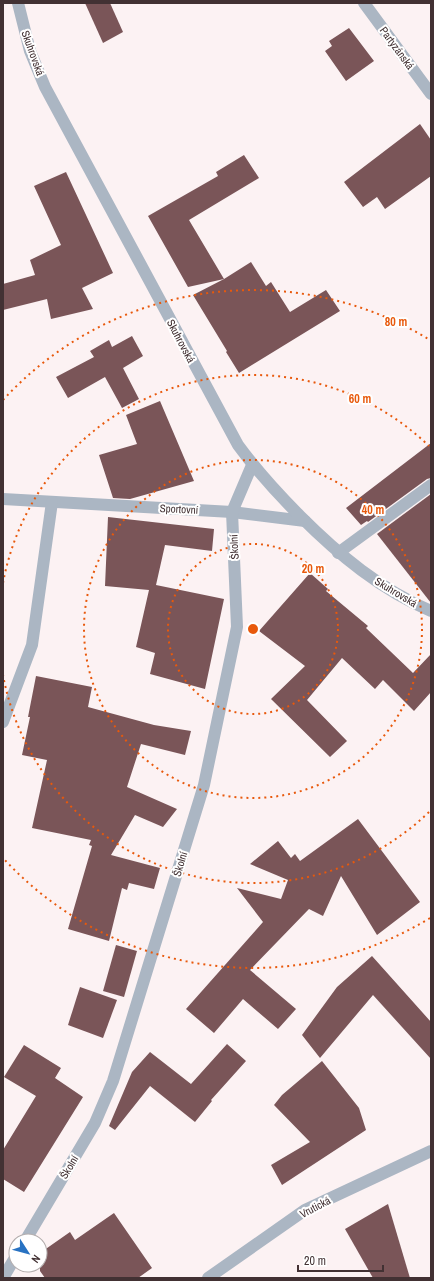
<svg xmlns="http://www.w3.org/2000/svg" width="434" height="1281" font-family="'Archivo Narrow',sans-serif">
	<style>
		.building { fill: #7a5558 }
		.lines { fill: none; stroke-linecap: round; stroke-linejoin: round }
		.minor { stroke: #abb6c3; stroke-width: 12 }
		.tertiary { stroke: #abb6c3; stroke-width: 12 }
		.ring { fill: none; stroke: #e8590c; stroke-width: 2; stroke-dasharray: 2 4 }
		.labels { text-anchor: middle; stroke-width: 4; stroke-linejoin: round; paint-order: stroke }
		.street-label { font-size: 11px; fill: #423133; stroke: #fff }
		.centre { fill: #e8590c; stroke: #fff; stroke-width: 2 }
		.ring-label { font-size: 12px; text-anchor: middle; font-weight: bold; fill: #e8590c; stroke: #fff; stroke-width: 4; stroke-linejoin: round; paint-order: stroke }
	</style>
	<rect width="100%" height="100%" fill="#fcf2f3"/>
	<!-- building -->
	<g class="building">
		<path d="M85 3H110L123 32 103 43Z"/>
		<path d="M349 28 374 61 346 81 325 51 332 46 329 41Z"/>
		<path d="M420 124 431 140V176L385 209 377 197 363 207 344 182Z"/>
		<path d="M244 155 259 178 189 220 224 279 251 262 266 286 271 282 290 312 326 290 340 311 239 373 226 352 227 351 193 295 224 279 188 287 148 216 218 176 216 172Z"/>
		<path d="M66 172 113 273 82 288 93 309 51 319 47 299 3 310V284L35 275 30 260 61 245 34 186Z"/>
		<path d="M132 336 143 356 123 368 139 399 122 408 105 377 68 398 56 377 94 357 90 351 109 340 112 347Z"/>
		<path d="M160 401 194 481 130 499 113 498 99 455 137 444 126 415Z"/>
		<path d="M431 443V478L427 479 368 522 367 521 361 525 346 508Z"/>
		<path d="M431 494V603L377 534Z"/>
		<path d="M108 517 214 529 212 551 165 545 156 585 224 599 205 689 150 674 155 653 136 647 149 590 105 586Z"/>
		<path d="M310 573 328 589 326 591 368 626 366 628 413 673 431 654V692L414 711 383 680 375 689 342 658 307 700 347 741 330 757 271 699 305 666 259 631Z"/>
		<path d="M36 676 92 687 88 707 154 725 191 731 185 755 141 744 127 787 177 809 163 827 135 815 111 855 160 868 154 889 129 883 127 890 122 888 109 941 68 929 92 846 89 845 91 840 32 828 47 760 22 755 30 717H28Z"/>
		<path d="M358 819 420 902 377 935 341 876 323 916 309 909 250 970 296 1009 278 1029 243 999 214 1033 186 1009 263 922 237 888 281 899 288 880 250 864 278 841 291 858 295 854 300 861Z"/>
		<path d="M116 945 137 951 124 997 103 991Z"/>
		<path d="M372 956 431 1022V1059L373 995 320 1058 302 1035 337 987Z"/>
		<path d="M80 987 117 1000 103 1038 68 1025Z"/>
		<path d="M227 1044 246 1061 211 1100 212 1101 195 1122 150 1086 115 1130 109 1126 132 1072 150 1052 191 1084Z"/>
		<path d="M24 1045 61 1068 55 1078 83 1097 24 1192 3 1179V1150L36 1096 4 1077Z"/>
		<path d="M322 1061 359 1108 366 1130 282 1185 271 1165 310 1142 274 1105 282 1095Z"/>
		<path d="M388 1204 410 1278H373L345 1229Z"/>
		<path d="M114 1213 152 1268 138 1278H45L40 1271V1253L70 1232 75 1240Z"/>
	</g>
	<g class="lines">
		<!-- minor -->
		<g class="minor">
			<path d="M364 3 431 94"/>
			<path d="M3 499 232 512 305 521"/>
			<path d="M338 553 431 485"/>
			<path d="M3 722 32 645 52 502"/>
			<path d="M25 1241 95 1123 113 1081 204 785 237 627 232 512 252 465"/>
			<path d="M3 1278 16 1256"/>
		</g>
		<!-- tertiary -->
		<g class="tertiary">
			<path d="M18 3 30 51 45 87 238 445C257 471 278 494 300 516 339 555 381 590 431 611"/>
			<path d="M208 1278 305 1210 431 1151"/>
		</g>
	</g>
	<!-- distance rings -->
	<g class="ring">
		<circle cx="253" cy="629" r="85"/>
		<circle cx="253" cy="629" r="169"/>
		<path d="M429 812A254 254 0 0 1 3 675M3 583A254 254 0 0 1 429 446"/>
		<path d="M430 918A339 339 0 0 1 3 858M3 400A339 339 0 0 1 430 340"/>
	</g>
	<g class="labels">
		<!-- street labels -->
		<g class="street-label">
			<text transform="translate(397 48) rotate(54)" y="4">Partyzánská</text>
			<text transform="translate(33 53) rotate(70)" y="4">Skuhrovská</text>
			<text transform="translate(181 341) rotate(62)" y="4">Skuhrovská</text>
			<text transform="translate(179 509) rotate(3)" y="4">Sportovní</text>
			<text transform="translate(234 547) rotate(-93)" y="4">Školní</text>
			<text transform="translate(396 592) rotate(31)" y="4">Skuhrovská</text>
			<text transform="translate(180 864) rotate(-73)" y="4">Školní</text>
			<text transform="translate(69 1167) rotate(-59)" y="4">Školní</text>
			<text transform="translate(315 1207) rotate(-28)" y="4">Vrutická</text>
		</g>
	</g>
	<circle cx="253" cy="629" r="6" class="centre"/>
	<g class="ring-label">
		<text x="396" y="326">80 m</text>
		<text x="360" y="403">60 m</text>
		<text x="373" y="514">40 m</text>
		<text x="313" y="573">20 m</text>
	</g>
	<!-- border -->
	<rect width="434" height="1281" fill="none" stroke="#423133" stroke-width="8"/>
	<!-- north arrow -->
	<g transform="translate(28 1253) rotate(126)"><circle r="19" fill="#ffffff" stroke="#b3adad"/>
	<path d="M0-3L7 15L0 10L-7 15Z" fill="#2872c2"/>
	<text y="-6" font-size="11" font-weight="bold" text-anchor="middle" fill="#423133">N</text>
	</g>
	<!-- scale -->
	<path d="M298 1265v6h85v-6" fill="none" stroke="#423133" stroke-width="2"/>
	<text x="304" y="1265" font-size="12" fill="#423133" stroke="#ffffff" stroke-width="3" paint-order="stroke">20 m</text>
</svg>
